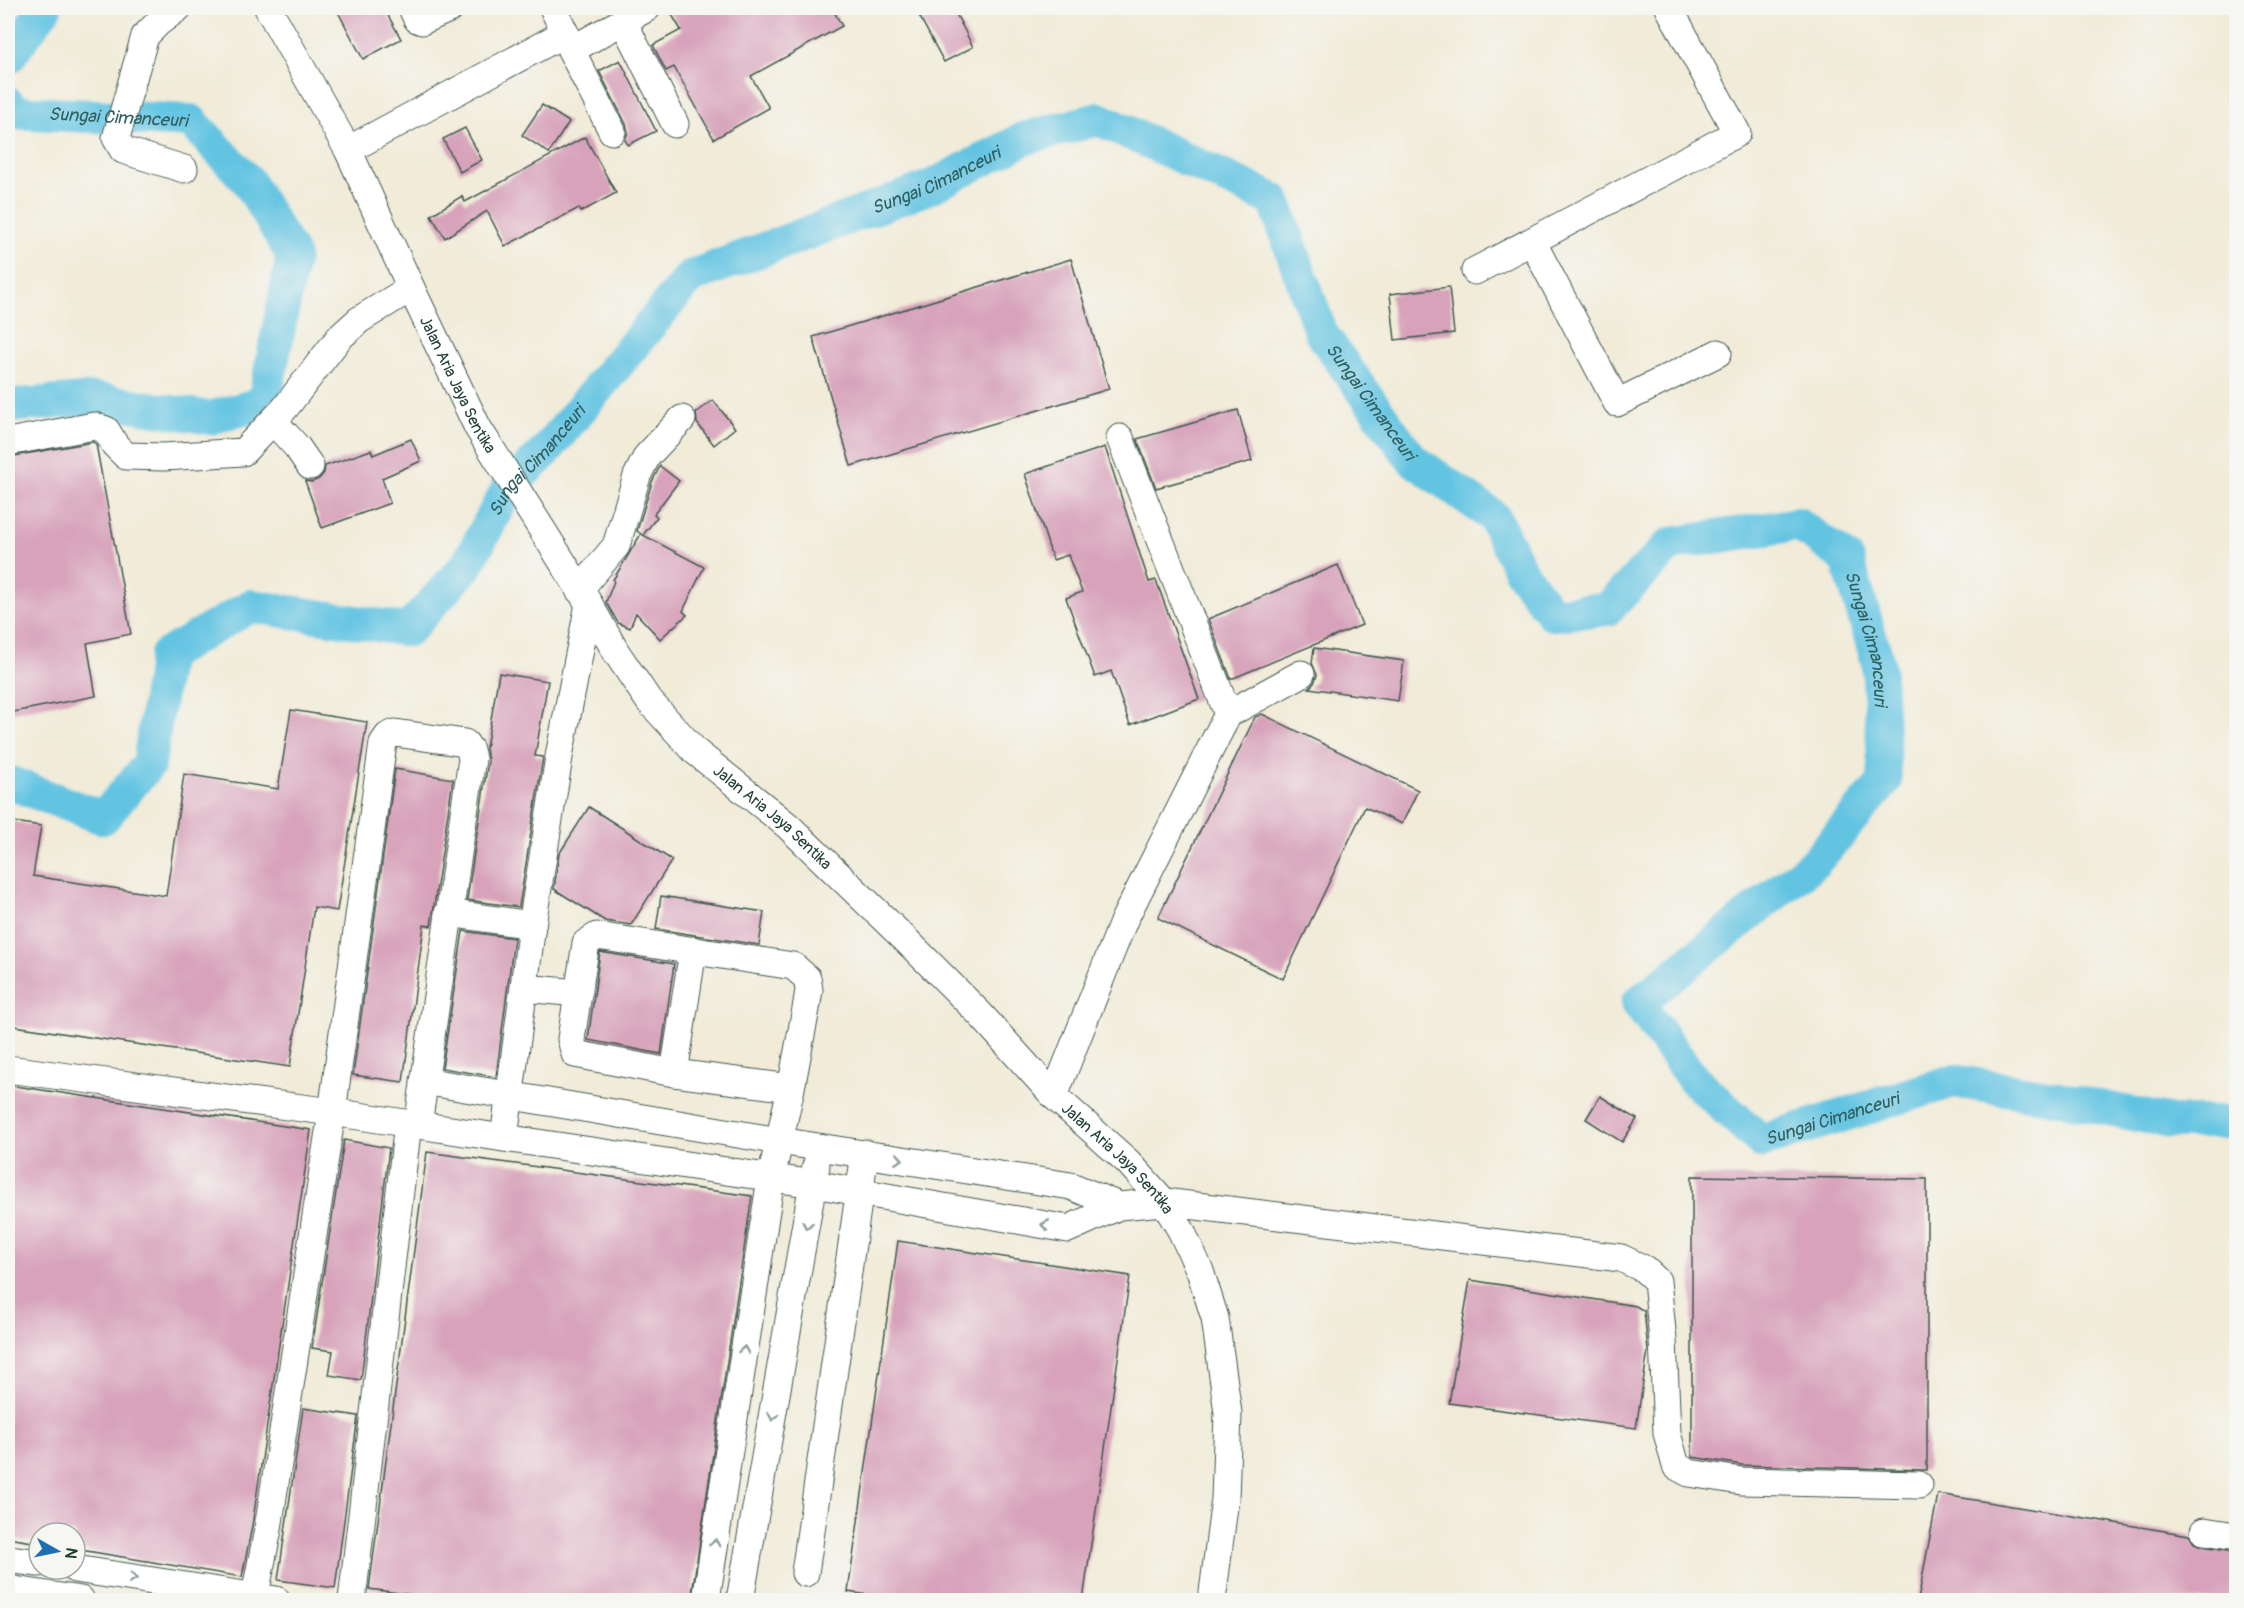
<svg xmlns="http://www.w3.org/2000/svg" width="2244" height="1608" font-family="Pangolin,sans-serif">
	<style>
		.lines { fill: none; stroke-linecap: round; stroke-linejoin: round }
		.river { stroke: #64c4e2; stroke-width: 34 }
		.building { fill: #d7a2ba }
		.minor-casing { stroke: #3e574d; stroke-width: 29 }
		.minor { stroke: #fff; stroke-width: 27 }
		.oneway { stroke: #8f9e9a }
		.labels { text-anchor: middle; stroke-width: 4.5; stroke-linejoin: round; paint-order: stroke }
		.street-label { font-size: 16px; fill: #1f3d34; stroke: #f6f6f2 }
		.water-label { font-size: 18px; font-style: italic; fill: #305f60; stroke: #f6f6f2 }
	</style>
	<rect width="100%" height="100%" fill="#f6f6f2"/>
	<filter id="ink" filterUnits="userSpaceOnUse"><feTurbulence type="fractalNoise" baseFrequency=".0167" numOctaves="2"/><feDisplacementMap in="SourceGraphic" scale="12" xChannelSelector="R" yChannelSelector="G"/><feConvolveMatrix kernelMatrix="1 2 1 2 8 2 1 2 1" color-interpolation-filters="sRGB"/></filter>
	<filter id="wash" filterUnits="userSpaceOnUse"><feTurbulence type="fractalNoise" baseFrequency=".008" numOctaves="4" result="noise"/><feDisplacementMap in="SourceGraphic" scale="24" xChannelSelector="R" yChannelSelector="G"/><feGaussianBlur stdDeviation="1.35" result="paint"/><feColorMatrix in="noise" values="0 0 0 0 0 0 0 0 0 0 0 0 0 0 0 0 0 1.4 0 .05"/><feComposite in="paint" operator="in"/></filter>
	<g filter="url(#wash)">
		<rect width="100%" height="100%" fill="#f1ebd8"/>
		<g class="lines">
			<!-- river -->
			<g class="river">
				<path d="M8 58 45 8"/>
				<path id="s1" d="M8 103 12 112 191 121 248 181 293 256 264 403 210 418 94 399 8 406"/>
				<path id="s2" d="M8 782 103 818 149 764 166 655 251 606 408 630 467 565 508 488 544 453 690 277 930 187 1026 138 1099 119 1274 200 1321 333 1412 459 1494 517 1521 572 1552 614 1607 609 1671 544 1798 524 1847 559 1878 662 1885 781 1815 862 1638 1003 1694 1080 1761 1141 1953 1081 2048 1096 2171 1122H2236"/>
			</g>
		</g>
		<g id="blocks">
			<!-- building -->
			<g class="building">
				<path d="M336 8H384L401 39 363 59Z"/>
				<path d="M668 8H832L842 26 751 76 769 108 714 139 674 67 666 71 653 45 681 30Z"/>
				<path d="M915 8H953L973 47 944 62Z"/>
				<path d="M620 60 656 131 628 145 625 140 628 132 626 124 599 71Z"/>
				<path d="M542 105 569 122 549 153 522 135Z"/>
				<path d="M465 128 482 160 460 172 443 139Z"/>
				<path d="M585 137 616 193 581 212 579 208 505 246 487 211 445 238 431 215 462 196 465 202Z"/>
				<path d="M1071 259 1109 389 851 466 813 337Z"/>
				<path d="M1449 287 1454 333 1395 340 1390 294Z"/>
				<path d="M713 400 735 428 714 445 697 423 696 413Z"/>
				<path d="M1238 410 1252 461 1156 488 1137 439Z"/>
				<path d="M411 439 421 461 382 478 390 503 322 528 305 481 312 482 319 479 324 473 325 466 371 450 373 455Z"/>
				<path d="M93 442 96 444 131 634 87 643 96 696 8 713V457Z"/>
				<path d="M1105 447 1149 582 1156 580 1199 699 1130 725 1111 671 1095 677 1066 598 1082 592 1068 555 1053 560 1025 474Z"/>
				<path d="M660 466 679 481 654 514 657 517 643 535 704 567 683 611 687 615 660 639 636 613 630 628 618 623 606 602 614 581 613 580 641 534 637 531 652 482Z"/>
				<path d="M1338 565 1362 625 1231 679 1208 619Z"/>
				<path d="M1314 648 1404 661 1398 701 1309 688 1314 683 1317 675 1312 663Z"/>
				<path d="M499 673 548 681 535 756 543 757 519 907 467 900 488 761 486 748Z"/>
				<path d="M291 710 367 722 337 911 314 907 290 1067 8 1025V821L41 826 33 876 166 896 184 774 278 789Z"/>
				<path d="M1262 714 1418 790 1402 824 1365 807 1283 979 1158 918 1255 717Z"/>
				<path d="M395 769 453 779 431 926 424 925 403 1082 353 1075Z"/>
				<path d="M589 807 672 860 631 925 605 921 554 889 559 854Z"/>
				<path d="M661 896 764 912 759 945 656 929Z"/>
				<path d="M463 931 514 938 496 1077 442 1068Z"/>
				<path d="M600 952 674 964 661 1054 588 1040Z"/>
				<path d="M8 1085 311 1130 252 1526 242 1577 75 1549V1533H39V1543L8 1538Z"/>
				<path d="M1600 1096 1637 1119 1622 1142 1586 1119Z"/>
				<path d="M344 1140 389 1148 361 1380 329 1375 333 1351 312 1348Z"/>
				<path d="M427 1152 752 1196 691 1600H452L369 1589Z"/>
				<path d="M1692 1176 1927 1179V1470L1742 1465 1692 1457Z"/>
				<path d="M898 1241 1130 1276 1083 1600H903L848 1592Z"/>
				<path d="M1470 1280 1636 1306 1644 1311 1648 1350 1636 1428 1449 1403Z"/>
				<path d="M303 1408 358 1416 335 1588 278 1580Z"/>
				<path d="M1938 1494 2189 1535 2194 1543 2201 1546 2236 1551V1600H1918Z"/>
			</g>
		</g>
	</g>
	<g filter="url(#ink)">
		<use href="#blocks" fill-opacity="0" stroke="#3e574d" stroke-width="1.5"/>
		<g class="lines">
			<defs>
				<g id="minor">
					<path d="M178 8 158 23 145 36 116 138 123 150 184 169"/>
					<path id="s3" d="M268 8 348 150 411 288 478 428 589 604 616 652 649 701 696 752 788 826 907 941 980 1014 1054 1096 1128 1162 1164 1202 1181 1230 1200 1271 1215 1318 1228 1413 1225 1499 1212 1600"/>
					<path d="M412 8 417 19 422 21 451 8"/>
					<path d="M553 8 565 33"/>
					<path d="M623 21 675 124"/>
					<path d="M571 50 612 131"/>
					<path d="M348 150 565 33 571 50 647 8"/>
					<path d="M1532 241 1617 403 1718 353"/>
					<path d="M1475 271 1737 133 1669 8"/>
					<path d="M273 421 297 447 310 466"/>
					<path d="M1120 438 1228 714"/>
					<path d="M8 442 94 426 106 430 115 445 126 456 164 457 243 452 285 408 339 338 359 320 411 288"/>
					<path d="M579 590 616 546 637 476 647 456 682 419"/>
					<path d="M589 604 560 751 532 925 504 1138 814 1184 1068 1229 1119 1206 1164 1202 1621 1258 1644 1269 1657 1281 1663 1340 1667 1433 1676 1466 1689 1473 1741 1481 1919 1485"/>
					<path d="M448 913 532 925"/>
					<path d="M524 988 578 993"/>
					<path d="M8 1069 332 1112 504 1138"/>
					<path d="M674 1073 693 950"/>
					<path d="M424 1081 779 1141 1071 1186 1119 1206"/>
					<path d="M1054 1096 1124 920 1228 714 1301 674"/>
					<path d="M2204 1531 2236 1536"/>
					<path d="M8 1559 39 1563"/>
					<path d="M75 1569 276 1600"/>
					<path d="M805 1573 865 1153"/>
					<path d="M8 1589 81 1600"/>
					<path d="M254 1600 268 1529 332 1112 383 743 388 736 395 733 465 743 470 750 472 759 418 1125"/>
					<path d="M352 1600 408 1123"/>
					<path d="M706 1600 771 1178 791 1088 806 1009 809 990 807 978 793 966 597 936 586 943 571 1039 575 1054 674 1073 791 1088"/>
					<path d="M740 1600 816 1166"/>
				</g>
			</defs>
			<!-- minor casing -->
			<use href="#minor" class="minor-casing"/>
			<!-- minor -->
			<use href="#minor" class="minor"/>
		</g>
		<!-- one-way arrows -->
		<defs><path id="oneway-chevron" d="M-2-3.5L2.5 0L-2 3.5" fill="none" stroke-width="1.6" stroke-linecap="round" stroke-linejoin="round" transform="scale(1.5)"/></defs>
		<g class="oneway">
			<use href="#oneway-chevron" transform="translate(899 1159) rotate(9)"/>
			<use href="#oneway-chevron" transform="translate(807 1225) rotate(100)"/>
			<use href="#oneway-chevron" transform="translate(1045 1225) rotate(-170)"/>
			<use href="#oneway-chevron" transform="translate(744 1350) rotate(-81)"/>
			<use href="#oneway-chevron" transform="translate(773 1417) rotate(100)"/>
			<use href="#oneway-chevron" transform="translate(715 1543) rotate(-81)"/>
			<use href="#oneway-chevron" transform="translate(133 1578) rotate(9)"/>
		</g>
	</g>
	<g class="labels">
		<!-- street labels -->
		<g class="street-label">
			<text dy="6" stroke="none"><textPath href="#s3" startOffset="422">Jalan Aria Jaya Sentika</textPath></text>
			<text dy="6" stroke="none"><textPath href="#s3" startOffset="962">Jalan Aria Jaya Sentika</textPath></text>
			<text dy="6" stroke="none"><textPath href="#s3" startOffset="1448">Jalan Aria Jaya Sentika</textPath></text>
		</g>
		<!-- water labels -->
		<g class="water-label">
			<text dy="6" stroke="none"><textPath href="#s1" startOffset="116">Sungai Cimanceuri</textPath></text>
			<text dy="6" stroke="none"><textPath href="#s2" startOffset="1258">Sungai Cimanceuri</textPath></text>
			<text dy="6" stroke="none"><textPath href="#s2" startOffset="1852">Sungai Cimanceuri</textPath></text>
			<text dy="6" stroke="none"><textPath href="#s2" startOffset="754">Sungai Cimanceuri</textPath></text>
			<text dy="6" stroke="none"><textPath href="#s2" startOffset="2554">Sungai Cimanceuri</textPath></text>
			<text dy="6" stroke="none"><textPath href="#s2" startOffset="3292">Sungai Cimanceuri</textPath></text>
		</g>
	</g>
	<!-- margin -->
	<rect width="2244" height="1608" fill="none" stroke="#f6f6f2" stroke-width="30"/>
	<!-- north arrow -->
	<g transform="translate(57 1551) rotate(99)"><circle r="28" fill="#f6f6f2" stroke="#a0aca6" stroke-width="1.5"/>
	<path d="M0-4.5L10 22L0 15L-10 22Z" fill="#1f6fb2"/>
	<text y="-9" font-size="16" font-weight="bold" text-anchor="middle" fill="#1f3d34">N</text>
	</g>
</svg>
